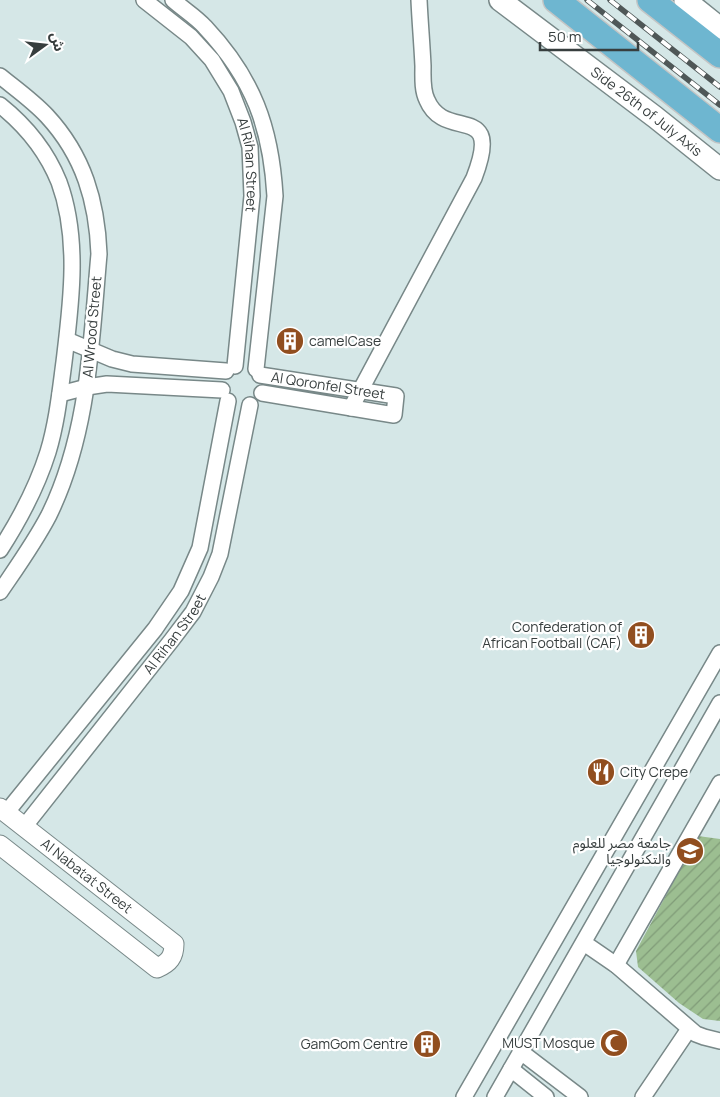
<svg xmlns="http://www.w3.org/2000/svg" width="720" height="1097" font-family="Manrope,'Noto Sans Arabic',sans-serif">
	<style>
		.garden { fill: url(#garden-furrows) }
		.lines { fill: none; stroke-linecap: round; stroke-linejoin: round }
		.minor-casing { stroke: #788888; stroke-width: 18 }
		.tertiary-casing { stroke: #788888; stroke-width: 21 }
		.secondary-casing { stroke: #788888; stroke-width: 24 }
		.trunk-casing { stroke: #c3c5c5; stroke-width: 28 }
		.minor { stroke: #fff; stroke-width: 15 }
		.tertiary { stroke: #fff; stroke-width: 19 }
		.secondary { stroke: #fff; stroke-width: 21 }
		.trunk { stroke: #6eb6d0; stroke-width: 25 }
		.rail-casing { stroke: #4f5757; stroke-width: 5.5 }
		.rail { stroke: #fff; stroke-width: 4; stroke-dasharray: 11; stroke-linecap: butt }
		.labels { text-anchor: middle; stroke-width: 4.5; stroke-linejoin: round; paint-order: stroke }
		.street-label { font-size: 14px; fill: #373e3e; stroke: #fff }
		.poi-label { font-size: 14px; fill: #373e3e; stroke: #fff; text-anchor: end }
	</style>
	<defs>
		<pattern id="garden-furrows" width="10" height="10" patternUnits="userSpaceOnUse" patternTransform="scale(1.25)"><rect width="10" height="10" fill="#9cbe91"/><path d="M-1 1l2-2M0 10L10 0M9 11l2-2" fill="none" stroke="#809c78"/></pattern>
	</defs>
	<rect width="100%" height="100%" fill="#d5e7e7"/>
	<!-- garden -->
	<path class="garden" d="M698 836 720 839V1021L703 1019 679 1003 638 967 636 951Z"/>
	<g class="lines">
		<defs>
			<g id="minor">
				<path id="s1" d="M144 0 191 37 212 60 231 91 243 122 250 147 252 196 235 366"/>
				<path d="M173 0C183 9 196 17 205 27 253 78 271 127 275 196L256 369"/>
				<path d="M0 76C16 89 33 101 47 116 84 156 97 202 99 254 91 343 89 433 49 515 35 542 17 567 0 592"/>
				<path d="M0 105C25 125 47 152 59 182 80 239 71 304 64 362 60 392 57 422 48 452 37 487 20 519 0 550"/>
				<path d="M67 340 112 359 132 364 226 371"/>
				<path id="s2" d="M260 375 396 396 394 415 262 393"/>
				<path d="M60 394 87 387 107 384 222 390"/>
				<path d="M351 408 474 178C504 100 445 143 427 100 422 90 423 77 423 66 422 44 420 22 419 0"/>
				<path d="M6 813 155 629 181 591 200 548 228 401"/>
				<path id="s3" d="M24 827 171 641 193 612 211 577 220 554 250 405"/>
				<path d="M584 943 616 965 696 1034 704 1037 720 1041"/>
				<path d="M616 965 720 783"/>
				<path d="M521 1052 580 1097"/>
				<path d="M511 1069 546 1097"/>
				<path d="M464 1097 720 653"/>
				<path d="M495 1097 720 703"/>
				<path d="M643 1097 689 1029"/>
			</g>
			<g id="tertiary">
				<path id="s4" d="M0 808 174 944C174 957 169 963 157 968L0 845"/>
			</g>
			<g id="secondary">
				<path id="s5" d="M500 0 655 117 720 169"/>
				<path d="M685 0 720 28"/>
			</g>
			<g id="trunk">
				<path d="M556 0 720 130"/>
				<path d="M650 0 720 55"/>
			</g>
		</defs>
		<!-- minor casing -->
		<use href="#minor" class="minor-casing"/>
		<!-- tertiary casing -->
		<use href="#tertiary" class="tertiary-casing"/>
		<!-- secondary casing -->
		<use href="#secondary" class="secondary-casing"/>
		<!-- trunk casing -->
		<use href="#trunk" class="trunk-casing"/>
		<!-- minor -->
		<use href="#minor" class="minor"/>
		<!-- tertiary -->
		<use href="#tertiary" class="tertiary"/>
		<!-- secondary -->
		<use href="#secondary" class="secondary"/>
		<!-- trunk -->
		<use href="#trunk" class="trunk"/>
		<defs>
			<g id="rail">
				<path d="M587 0 720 105"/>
				<path d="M610 0 720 87"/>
			</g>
		</defs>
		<!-- rail casing -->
		<use href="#rail" class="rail-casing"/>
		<!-- rail -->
		<use href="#rail" class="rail"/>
	</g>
	<!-- icons -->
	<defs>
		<symbol id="building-disc" viewBox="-11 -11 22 22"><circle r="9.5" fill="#914e1f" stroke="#fff"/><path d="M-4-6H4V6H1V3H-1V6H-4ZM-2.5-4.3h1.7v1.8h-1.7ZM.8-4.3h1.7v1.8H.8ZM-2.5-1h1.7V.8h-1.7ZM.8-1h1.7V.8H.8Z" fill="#fff"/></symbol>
		<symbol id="restaurant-disc" viewBox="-11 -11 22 22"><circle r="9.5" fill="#914e1f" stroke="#fff"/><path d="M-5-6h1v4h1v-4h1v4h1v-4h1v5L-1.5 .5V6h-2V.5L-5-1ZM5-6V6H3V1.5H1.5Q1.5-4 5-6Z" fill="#fff"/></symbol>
		<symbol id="university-disc" viewBox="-11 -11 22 22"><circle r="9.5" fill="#914e1f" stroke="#fff"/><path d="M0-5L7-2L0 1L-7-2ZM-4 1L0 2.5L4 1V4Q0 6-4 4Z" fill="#fff"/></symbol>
		<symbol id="mosque-disc" viewBox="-11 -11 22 22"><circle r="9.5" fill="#914e1f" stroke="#fff"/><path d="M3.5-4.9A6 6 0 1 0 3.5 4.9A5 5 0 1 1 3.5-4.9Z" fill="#fff"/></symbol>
	</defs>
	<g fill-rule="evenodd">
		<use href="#building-disc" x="274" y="325" width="32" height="32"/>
		<use href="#building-disc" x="625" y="619" width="32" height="32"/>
		<use href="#restaurant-disc" x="585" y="756" width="32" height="32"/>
		<use href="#university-disc" x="674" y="835" width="32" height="32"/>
		<use href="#mosque-disc" x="598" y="1027" width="32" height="32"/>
		<use href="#building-disc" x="411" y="1028" width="32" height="32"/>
	</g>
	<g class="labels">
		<!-- street labels -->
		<g class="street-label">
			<text dy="5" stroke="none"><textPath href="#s5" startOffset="184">Side 26th of July Axis</textPath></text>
			<text dy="5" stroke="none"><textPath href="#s1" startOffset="204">Al Rihan Street</textPath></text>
			<text transform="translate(92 327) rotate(-85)" y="5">Al Wrood Street</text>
			<text dy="5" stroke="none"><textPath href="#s2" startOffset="69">Al Qoronfel Street</textPath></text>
			<text dy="5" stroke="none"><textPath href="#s3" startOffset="245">Al Rihan Street</textPath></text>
			<text dy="5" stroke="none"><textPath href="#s4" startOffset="110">Al Nabatat Street</textPath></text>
		</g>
		<!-- poi labels -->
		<g class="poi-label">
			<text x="309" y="346" text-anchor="start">camelCase</text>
			<text x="622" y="632">Confederation of<tspan x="622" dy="16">African Football (CAF)</tspan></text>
			<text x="620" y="777" text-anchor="start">City Crepe</text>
			<text x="671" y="848">جامعة مصر للعلوم<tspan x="671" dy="16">والتكنولوجيا</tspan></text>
			<text x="595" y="1048">MUST Mosque</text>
			<text x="408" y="1049">GamGom Centre</text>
		</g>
	</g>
	<!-- north arrow -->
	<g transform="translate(45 45) rotate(75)" stroke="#ffffff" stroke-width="4" paint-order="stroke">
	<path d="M0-4L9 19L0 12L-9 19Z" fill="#373e3e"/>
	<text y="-8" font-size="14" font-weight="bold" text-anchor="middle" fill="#373e3e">ش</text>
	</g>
	<!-- scale -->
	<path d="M540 42v8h98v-8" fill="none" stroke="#373e3e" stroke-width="2.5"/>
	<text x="548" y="42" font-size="15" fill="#373e3e" stroke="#ffffff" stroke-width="4" paint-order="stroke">50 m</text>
</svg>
